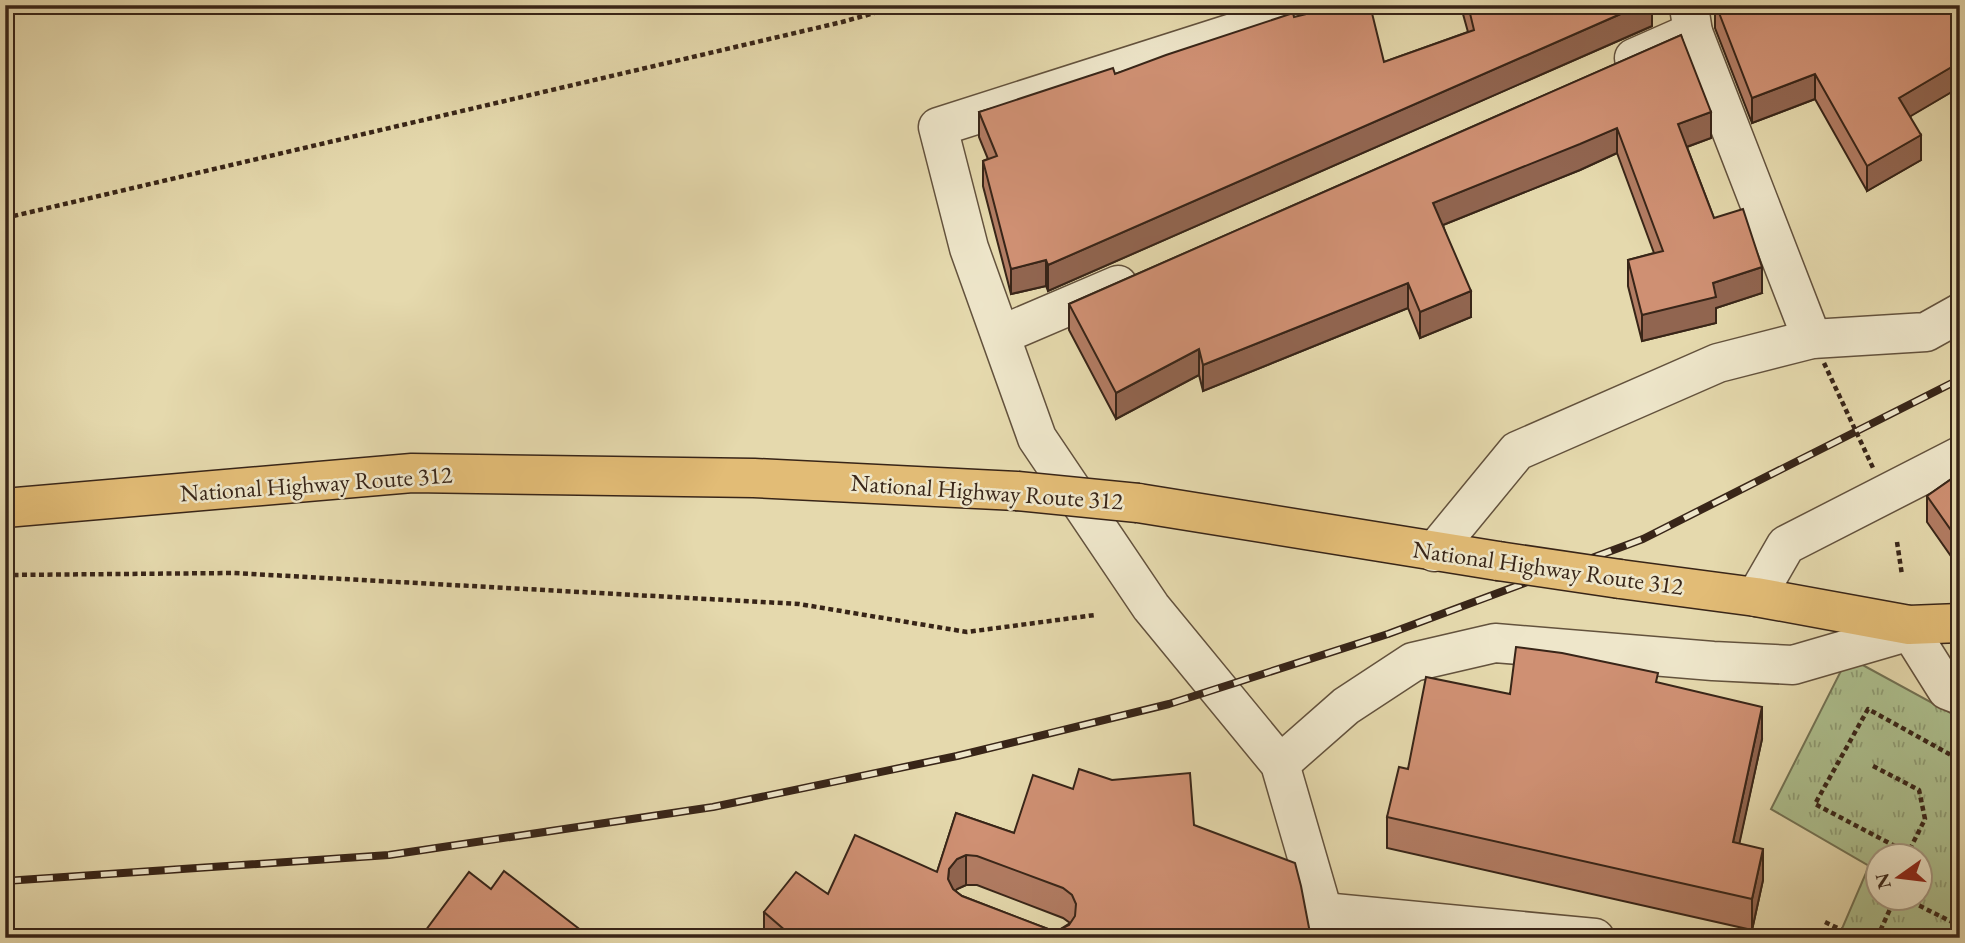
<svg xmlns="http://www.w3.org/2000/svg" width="1965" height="943" font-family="'EB Garamond',serif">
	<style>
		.grass { fill: url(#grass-tufts); stroke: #727254; stroke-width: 2; fill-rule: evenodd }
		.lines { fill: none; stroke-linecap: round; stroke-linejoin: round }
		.minor-casing { stroke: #63523d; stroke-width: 41 }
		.highway-casing { stroke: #382518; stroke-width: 41 }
		.path { stroke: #382518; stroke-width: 4.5; stroke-dasharray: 5 3.5; stroke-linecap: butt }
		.minor { stroke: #eee6ca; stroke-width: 38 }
		.highway { stroke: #e2bc76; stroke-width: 38 }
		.rail-casing { stroke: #382518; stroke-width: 8 }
		.rail { stroke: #eee6ca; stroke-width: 5; stroke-dasharray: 16; stroke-linecap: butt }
		.highway-bridge-casing { stroke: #382518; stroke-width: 41; stroke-linecap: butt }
		.path-bridge { stroke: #382518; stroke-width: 4.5; stroke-dasharray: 5 3.5; stroke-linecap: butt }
		.highway-bridge { stroke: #e2bc76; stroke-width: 38 }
		.wall { fill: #b27c63; stroke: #382518; stroke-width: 2; fill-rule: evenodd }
		.shaded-wall { fill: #916550; stroke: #382518; stroke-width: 2 }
		.building { fill: #cf9073; stroke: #382518; stroke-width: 2; fill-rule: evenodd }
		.labels { text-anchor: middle; stroke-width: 5; stroke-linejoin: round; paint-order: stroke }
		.street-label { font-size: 24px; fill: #382518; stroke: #eee6ca }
	</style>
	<defs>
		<pattern id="grass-tufts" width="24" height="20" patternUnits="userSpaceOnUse" patternTransform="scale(1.75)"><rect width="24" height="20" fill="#adc08f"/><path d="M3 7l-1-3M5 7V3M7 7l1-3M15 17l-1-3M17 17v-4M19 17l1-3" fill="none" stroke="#8e9c74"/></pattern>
	</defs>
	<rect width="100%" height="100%" fill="#e5d9ad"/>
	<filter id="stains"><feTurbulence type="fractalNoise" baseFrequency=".00286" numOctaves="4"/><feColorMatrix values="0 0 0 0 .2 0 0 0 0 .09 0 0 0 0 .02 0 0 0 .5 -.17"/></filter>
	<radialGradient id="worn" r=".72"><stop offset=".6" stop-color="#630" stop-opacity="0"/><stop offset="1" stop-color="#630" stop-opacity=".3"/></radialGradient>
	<!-- grass -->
	<path class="grass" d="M1848 657 1960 718V938H1838L1869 866 1771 809ZM1878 856H1920V898H1878Z"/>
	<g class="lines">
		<defs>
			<g id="minor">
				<path d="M1320 5 938 127 969 248 1037 438 1151 607 1280 764 1323 912 1326 938"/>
				<path d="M1689 7 1693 32 1812 339"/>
				<path d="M1634 58 1693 32"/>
				<path d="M1001 335 1118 285"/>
				<path d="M1434 552 1517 451 1718 363 1812 339 1926 332 1960 313"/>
				<path d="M1756 597 1786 545 1960 456"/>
				<path d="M1909 625 1910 631 1947 690 1960 695"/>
				<path d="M1280 764 1346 706 1413 662 1495 643 1713 661 1793 665 1910 631"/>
				<path d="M1323 912 1595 938"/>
			</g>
			<g id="highway">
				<path d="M1138 503 1498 561"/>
				<path d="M5 508 412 473 754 478 1017 491"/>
				<path d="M1620 579 1756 597 1909 625 1960 623"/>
			</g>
		</defs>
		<!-- minor casing -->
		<use href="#minor" class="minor-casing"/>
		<!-- highway casing -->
		<use href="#highway" class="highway-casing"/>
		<!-- path -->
		<g class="path">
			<path d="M5 218 842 22 903 5"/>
			<path d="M1897 542 1902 575"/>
			<path d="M5 575 234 573 799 604 967 632 1095 615"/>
			<path d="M1873 766 1919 790 1925 819 1908 853"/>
			<path d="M1907 856 1908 853 1815 804 1868 709 1960 760"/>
			<path d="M1904 898 1960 926"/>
			<path d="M1825 922 1858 938"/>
			<path d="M1877 938 1895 898"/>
		</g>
		<!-- minor -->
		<use href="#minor" class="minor"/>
		<!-- highway -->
		<use href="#highway" class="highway"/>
		<defs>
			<path id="rail" d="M5 881 389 855 713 807 957 756 1169 704 1388 634 1643 539 1960 379"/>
		</defs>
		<!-- rail casing -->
		<use href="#rail" class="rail-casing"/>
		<!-- rail -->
		<use href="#rail" class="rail"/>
		<defs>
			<g id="highway-bridge">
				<path d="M1017 491 1138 503"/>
				<path d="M1498 561 1620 579"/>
			</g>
		</defs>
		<!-- highway-bridge casing -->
		<use href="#highway-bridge" class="highway-bridge-casing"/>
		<!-- path-bridge -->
		<path class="path-bridge" d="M1824 363 1874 470"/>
		<!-- highway-bridge -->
		<use href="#highway-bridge" class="highway-bridge"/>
	</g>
	<!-- wall -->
	<g class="wall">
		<path d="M1463 5H1652V26L1048 291 1046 286 1011 294 983 186V161L988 159 979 137V112L1115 74 1294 17 1384 62 1468 32 1463 14Z"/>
		<path d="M1715 5H1960V87L1910 116 1921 160 1867 191 1815 99 1752 123 1715 28Z"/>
		<path d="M1681 35 1711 138 1687 147 1714 218 1762 293 1716 308V323L1642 341 1628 286V260L1654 253 1617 153 1580 170 1443 225 1471 317 1420 338 1408 308 1203 391 1199 375 1116 419 1069 330V304Z"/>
		<path d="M1960 473V569L1927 522V496Z"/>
		<path d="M1658 683 1762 739 1739 843 1763 880 1752 930 1387 848V817L1408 769 1510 694Z"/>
		<path d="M1112 780 1194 825 1310 938H764V912L828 894 937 872 956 813 1014 833 1073 789ZM966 885H977L1063 918 1070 923 1059 930 1048 929 962 896 955 891 957 889Z"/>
	</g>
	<!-- shaded-wall -->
	<g class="shaded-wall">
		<path d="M1641 5H1652V26L1048 291V265Z"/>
		<path d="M1960 62V87L1899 123V98Z"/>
		<path d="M1815 74V99L1752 123V98Z"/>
		<path d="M1711 112V138L1678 150V124Z"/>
		<path d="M1617 128V153L1580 170 1433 229V203Z"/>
		<path d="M1921 135V160L1867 191V166Z"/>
		<path d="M1046 260V286L1011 294V269Z"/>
		<path d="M1762 267V293L1716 308V323L1642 341V315L1713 283Z"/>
		<path d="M1408 283V308L1203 391V365Z"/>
		<path d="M1471 291V317L1420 338V312Z"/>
		<path d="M1199 349V375L1116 419V393Z"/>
		<path d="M1762 707V739L1733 873V842Z"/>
		<path d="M1763 849V880L1752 930V899Z"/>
		<path d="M966 855V885L957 889 949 899 948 879 949 869 957 859Z"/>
	</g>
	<!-- building -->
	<g class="building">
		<path d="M1343 5H1370L1384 62 1474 30 1468 5H1641L1048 265 1046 260 1011 269 983 161 997 156 979 112 1113 68 1115 74 1166 55 1293 13 1294 17Z"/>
		<path d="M1716 5H1960V62L1899 98 1921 135 1867 166 1815 74 1752 98Z"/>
		<path d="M1681 35 1711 112 1678 124 1714 218 1743 209 1762 267 1713 283 1716 297 1642 315 1628 260 1663 251 1617 128 1580 144 1433 203 1471 291 1420 312 1408 283 1203 365 1199 349 1116 393 1069 304Z"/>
		<path d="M1960 473V543L1927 496Z"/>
		<path d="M1516 647 1562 653 1658 673 1656 682 1762 707 1733 842 1763 849 1752 899 1387 817 1399 767 1408 769 1426 677 1510 694Z"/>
		<path d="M1079 769 1112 780 1190 773 1194 825 1295 863 1301 886 1310 933 1308 938H794L764 912 796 872 828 894 855 835 937 872 956 813 1014 833 1033 775 1073 789ZM966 855 977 856 1063 888 1072 895 1076 904 1075 916 1069 925 1059 930 1048 929 962 896 953 889 948 879 949 869 957 859Z"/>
		<path d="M504 871 591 938H420L469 872 491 889Z"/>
	</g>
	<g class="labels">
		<!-- street labels -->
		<g class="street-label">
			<text transform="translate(316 484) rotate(-4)" y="8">National Highway Route 312</text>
			<text transform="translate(987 492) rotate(4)" y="8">National Highway Route 312</text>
			<text transform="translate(1548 568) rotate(8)" y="8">National Highway Route 312</text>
		</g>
	</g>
	<!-- margin -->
	<rect width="1965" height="943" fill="none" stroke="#e5d9ad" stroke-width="28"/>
	<rect x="7" y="7" width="1951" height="929" fill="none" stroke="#382518" stroke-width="3.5"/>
	<rect x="14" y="14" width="1937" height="915" fill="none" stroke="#382518" stroke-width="2"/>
	<!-- north arrow -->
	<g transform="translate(1899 877) rotate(256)"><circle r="33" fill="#eee6ca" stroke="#a59983" stroke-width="2"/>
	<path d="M0-5L12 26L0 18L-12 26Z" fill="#8f2418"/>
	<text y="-10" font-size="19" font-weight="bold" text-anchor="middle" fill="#382518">N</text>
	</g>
	<rect width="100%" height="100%" filter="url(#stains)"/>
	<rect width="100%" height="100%" fill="url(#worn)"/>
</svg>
